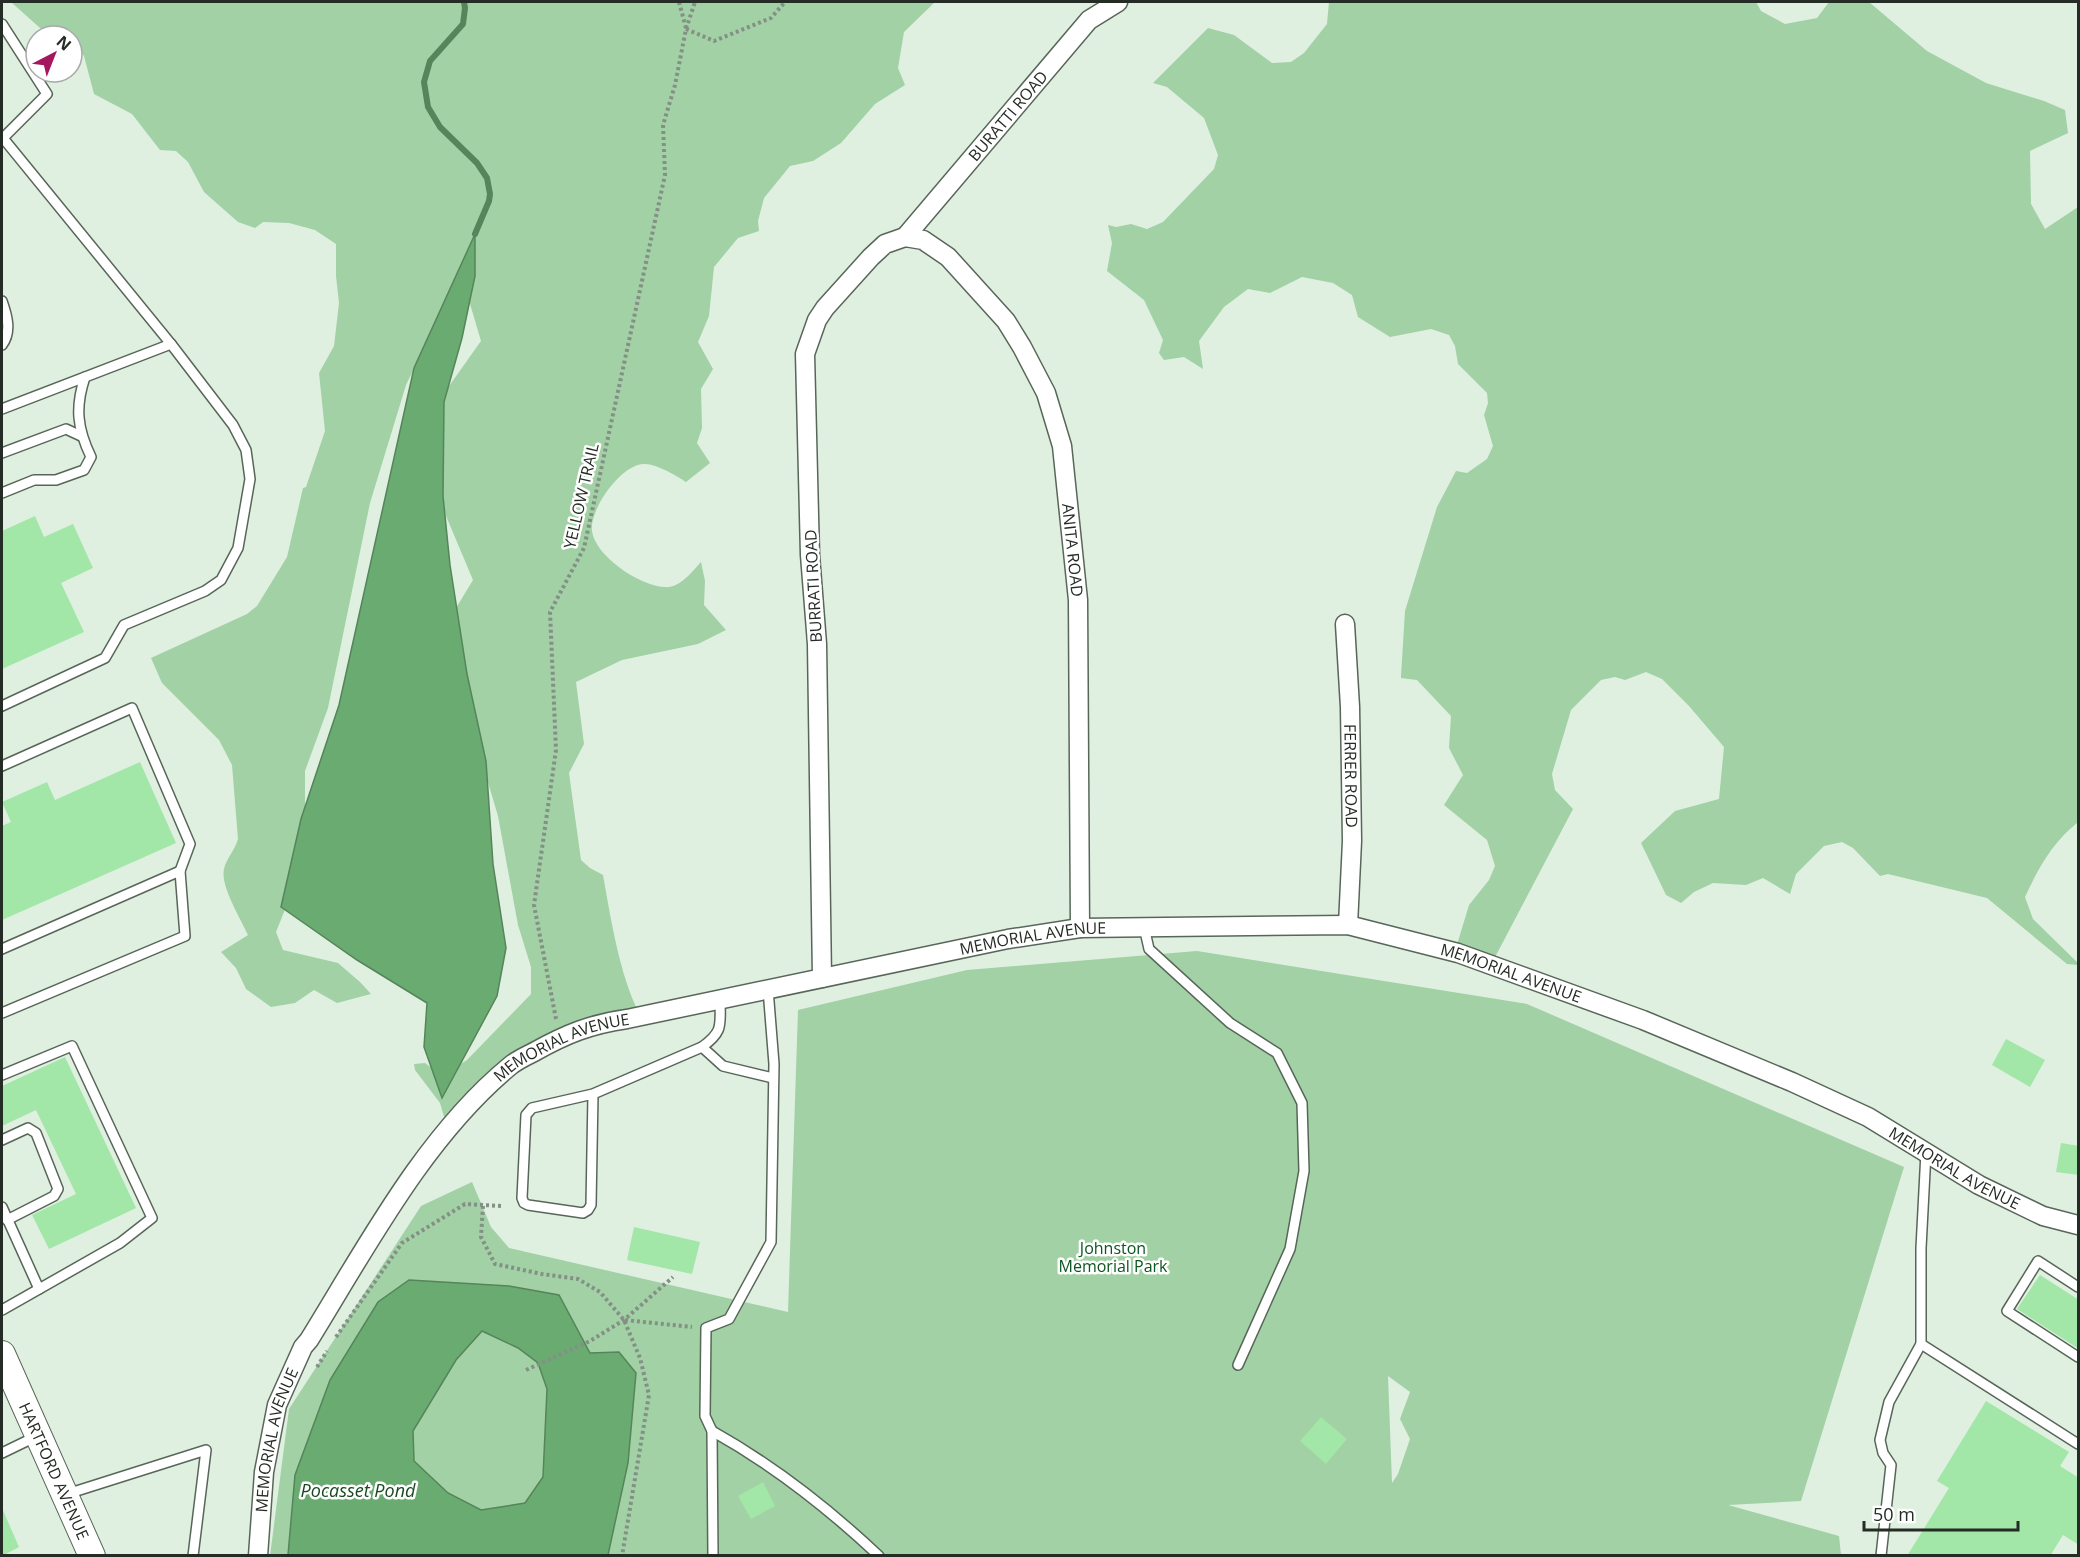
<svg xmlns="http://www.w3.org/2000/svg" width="2080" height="1557" font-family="'Open Sans',sans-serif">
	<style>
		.green { fill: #a1d1a5; fill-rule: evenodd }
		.water { fill: #6aab71; stroke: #55855a; stroke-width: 1.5; fill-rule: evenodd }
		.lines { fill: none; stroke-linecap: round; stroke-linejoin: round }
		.stream { stroke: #55855a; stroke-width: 6 }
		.building { fill: #a2e6a8 }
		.service-casing { stroke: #586659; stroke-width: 12 }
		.minor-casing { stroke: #586659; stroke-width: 21 }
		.secondary-casing { stroke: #586659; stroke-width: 28 }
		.path { stroke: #849085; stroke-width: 4; stroke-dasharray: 3 3; stroke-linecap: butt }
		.service { stroke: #fff; stroke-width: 9 }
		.minor { stroke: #fff; stroke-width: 18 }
		.secondary { stroke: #fff; stroke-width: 26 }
		.labels { text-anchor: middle; stroke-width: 5; stroke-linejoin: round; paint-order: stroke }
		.street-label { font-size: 16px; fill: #252b25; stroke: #fff }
		.park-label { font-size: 16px; fill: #0c561f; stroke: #fff }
		.water-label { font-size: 18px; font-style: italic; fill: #194821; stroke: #fff }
	</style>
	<rect width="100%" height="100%" fill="#dff0e0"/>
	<!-- green -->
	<g class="green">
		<path d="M11 2H935L904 32 898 68 905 85 875 104 841 143 813 161 790 166 764 198 758 221 759 231 738 238 714 267 709 316 698 342 713 369 701 389 702 428 697 443 710 463 686 482C677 476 655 463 644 464 621 464 589 510 592 531 595 556 640 586 664 587 679 589 692 572 701 562L705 581 704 605 726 630 698 644 622 660 576 682 584 744 569 773 581 860 590 868 603 875C611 919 619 973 639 1013L521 1061 448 1130 440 1103 415 1070 414 1064 425 1063 433 1069 449 1071 467 1060 531 994V967L518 925 498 816 454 668 453 613 473 580 446 516 431 453 437 403 481 341 465 287 430 336 406 385 370 503 328 708 305 771V838L294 887 276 932 283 950 338 963 360 982 371 994 337 1003 314 990 295 1003 271 1007 246 989 236 968 221 952 248 935C241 919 220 886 224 869 226 859 235 850 238 839L232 765 219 740 162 683 151 658 247 614 257 606 287 557 303 488 306 487 325 431 319 373 334 346 339 303 336 276V244L315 230 289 223 263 222 255 228 238 222 204 192 188 162 176 151 160 150 132 114 94 94 84 56 72 41V36H49Z"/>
		<path d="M1329 2H1756L1761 11 1785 24 1817 18 1829 2H1869L1927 51 1986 83 2044 101 2065 110 2068 133 2030 151 2031 204 2045 229 2078 207V822C2052 843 2039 867 2025 897L2033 919 2078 963V965L2067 964 1987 898 1888 874 1880 876 1853 848 1842 842 1824 846 1796 874 1790 894 1763 878 1746 885 1713 883 1694 892 1681 903 1666 895 1641 843 1675 811 1719 799 1724 747 1689 706 1662 679 1646 672 1625 680 1615 677 1601 680 1571 710 1552 774 1555 790 1573 809 1493 961 1456 948 1469 905 1489 880 1495 866 1487 840 1444 805 1463 775 1449 748 1451 716 1417 680 1401 678V676L1405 611 1437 507 1456 471 1467 473 1487 459 1493 446 1484 415 1488 403 1487 393 1458 364 1455 346 1449 335 1431 329 1390 337 1358 317 1352 295 1333 283 1302 277 1270 293 1248 289 1224 307 1199 341 1203 369 1184 357 1164 360 1159 353 1163 340 1144 300 1107 271 1112 243 1108 225 1116 227 1131 224 1147 229 1163 222 1214 169 1218 155 1204 118 1167 87 1153 83 1208 28 1234 35 1272 63 1291 62 1304 53 1327 24Z"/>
		<path d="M1197 951 1527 1004 1904 1167 1801 1501 1728 1505 1839 1536 1841 1555 270 1556 289 1409 421 1206 472 1182 491 1227 509 1248 788 1312 798 1010 967 970ZM1388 1376 1410 1392 1400 1419 1410 1439 1398 1474 1392 1483Z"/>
	</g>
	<!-- water -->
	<g class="water">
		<path d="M475 234V276L462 338 444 402 443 496 450 565 467 674 486 761 493 864 506 948 497 996 442 1098 424 1047 427 1003 357 960 281 907 301 819 339 705 414 368Z"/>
		<path d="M409 1280 509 1286 559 1295 590 1353 619 1352 636 1373 628 1463 608 1555H288L295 1475 330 1380 378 1302ZM482 1331 518 1348 538 1363 547 1389 543 1477 525 1503 481 1510 448 1493 414 1461 413 1431 456 1360Z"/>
	</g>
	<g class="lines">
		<!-- stream -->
		<path class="stream" d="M464 2 465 8 463 24 430 61 424 82 428 107 440 127 477 163 487 178 490 194 489 201 475 234"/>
	</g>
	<!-- building -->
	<g class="building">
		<path d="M35 516 44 537 73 524 93 568 61 583 84 632 2 669V531Z"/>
		<path d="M140 762 176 843 2 920V826L11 822 2 802 47 782 55 800Z"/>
		<path d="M2006 1039 2045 1060 2030 1087 1992 1065Z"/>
		<path d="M65 1057 136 1208 49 1249 32 1215 76 1194 36 1110 2 1126V1086Z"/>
		<path d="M2061 1143 2079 1146V1175L2056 1172Z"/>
		<path d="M634 1227 700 1242 692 1274 627 1260Z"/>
		<path d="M2040 1275 2079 1300V1349L2017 1309Z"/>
		<path d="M1986 1401 2069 1452 2060 1466 2079 1478V1545L2063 1535 2050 1556H1907L1949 1488 1937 1481Z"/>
		<path d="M1321 1417 1347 1439 1326 1464 1300 1441Z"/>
		<path d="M763 1482 775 1506 751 1519 738 1496Z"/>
		<path d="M2 1508 19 1547 2 1556Z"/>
	</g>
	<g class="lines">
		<defs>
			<g id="service">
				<path d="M2 24 47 94 2 139"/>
				<path d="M2 301C7 315 12 332 2 345"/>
				<path d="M2 409 171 344"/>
				<path d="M2 453 66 429 81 436"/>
				<path d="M2 493 34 480H56L84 470 91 457C77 428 75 407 85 377"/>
				<path d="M2 706 105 658 124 625 205 591 221 580 238 548 250 479 246 450 233 425 171 344 3 138"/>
				<path d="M2 766 132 708 190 844 180 871"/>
				<path d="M1144 927 1149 949 1230 1023 1277 1053 1302 1103 1304 1171 1290 1249 1238 1365"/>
				<path d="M2 949 180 871 185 936 2 1013"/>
				<path d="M702 1047 723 1066 773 1078"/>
				<path d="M2 1075 72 1046 152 1218 120 1243 2 1310"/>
				<path d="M593 1094 591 1205 588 1210 583 1213 528 1205 524 1203 522 1198 526 1115 532 1108 593 1094 702 1047C724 1031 720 1025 720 999"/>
				<path d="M2 1140 28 1128 36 1133 58 1189 54 1196 7 1220"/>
				<path d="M2 1207 39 1289"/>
				<path d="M2078 1287 2038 1261 2007 1311 2078 1357"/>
				<path d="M1921 1344 2078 1444"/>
				<path d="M712 1431C773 1465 828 1508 879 1556"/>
				<path d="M2 1453 35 1437"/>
				<path d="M67 1494 206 1450 193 1556"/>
				<path d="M713 1556 712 1431 705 1416 706 1328 729 1319 771 1242 774 1064 768 989"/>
				<path d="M1881 1556 1891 1465 1883 1453 1880 1440 1889 1402 1921 1344V1248L1926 1152"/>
			</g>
			<g id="minor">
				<path id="s1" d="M905 237 1089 20 1118 2"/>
				<path id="s2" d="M1345 624 1350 707 1352 841 1348 925"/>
				<path id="s3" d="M822 978 817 644 810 555 805 354 817 320 825 308 871 257 885 244 905 237 923 240 948 257 1006 321 1022 347 1046 393 1062 446 1078 600 1080 928"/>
				<path id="s4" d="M258 1556 264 1472 277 1405 303 1347 309 1340C367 1246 425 1136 510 1066 517 1060 526 1056 534 1052 566 1034 591 1024 627 1019L1008 939 1080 928 1348 925 1458 953 1643 1020 1792 1082 1868 1117 1979 1185 2043 1216 2078 1225"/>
			</g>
			<g id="secondary">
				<path id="s5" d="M2 1354 92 1556"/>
			</g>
		</defs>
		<!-- service casing -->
		<use href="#service" class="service-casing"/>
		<!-- minor casing -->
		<use href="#minor" class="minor-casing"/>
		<!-- secondary casing -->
		<use href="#secondary" class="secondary-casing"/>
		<!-- path -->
		<g class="path">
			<path d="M679 2 686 28"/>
			<path d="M686 29 714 41 771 18 785 2"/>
			<path d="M556 1019 534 905 556 750 550 612 584 548 665 175 663 125 675 85 686 29 695 2"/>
			<path d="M483 1206 481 1237 495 1264 542 1274 578 1279 600 1292 624 1320 640 1358 649 1395 622 1556"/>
			<path d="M625 1320 692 1327"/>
			<path d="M336 1337 402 1243 465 1204 501 1206"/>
			<path d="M317 1367 327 1351"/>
			<path d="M526 1370 590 1341 624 1320 673 1277"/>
		</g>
		<!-- service -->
		<use href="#service" class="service"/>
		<!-- minor -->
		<use href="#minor" class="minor"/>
		<!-- secondary -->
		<use href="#secondary" class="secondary"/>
	</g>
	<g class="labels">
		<!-- street labels -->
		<g class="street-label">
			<text dy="6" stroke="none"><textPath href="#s1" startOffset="159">BURATTI ROAD</textPath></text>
			<text transform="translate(581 496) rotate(-77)" y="6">YELLOW TRAIL</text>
			<text dy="6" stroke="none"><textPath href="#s3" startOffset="1161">ANITA ROAD</textPath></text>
			<text transform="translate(813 586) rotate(-93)" y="6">BURRATI ROAD</text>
			<text dy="6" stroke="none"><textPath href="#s2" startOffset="152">FERRER ROAD</textPath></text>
			<text dy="6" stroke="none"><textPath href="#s4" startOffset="1108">MEMORIAL AVENUE</textPath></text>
			<text dy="6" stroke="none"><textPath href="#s4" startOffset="1594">MEMORIAL AVENUE</textPath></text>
			<text dy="6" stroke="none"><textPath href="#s4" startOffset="622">MEMORIAL AVENUE</textPath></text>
			<text dy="6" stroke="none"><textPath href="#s4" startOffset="2080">MEMORIAL AVENUE</textPath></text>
			<text dy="6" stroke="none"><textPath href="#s4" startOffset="118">MEMORIAL AVENUE</textPath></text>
			<text dy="6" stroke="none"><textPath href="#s5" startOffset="128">HARTFORD AVENUE</textPath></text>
		</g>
		<!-- park labels -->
		<g class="park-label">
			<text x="1113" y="1254">Johnston<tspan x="1113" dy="18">Memorial Park</tspan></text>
		</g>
		<!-- water labels -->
		<g class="water-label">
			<text x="358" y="1497">Pocasset Pond</text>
		</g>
	</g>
	<!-- border -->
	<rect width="2080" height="1557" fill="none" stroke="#252b25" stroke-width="6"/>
	<!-- north arrow -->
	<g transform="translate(54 54) rotate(42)"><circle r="28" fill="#ffffff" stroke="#a8aaa8" stroke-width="1.5"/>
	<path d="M0-4.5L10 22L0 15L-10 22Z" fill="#a4185f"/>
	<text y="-9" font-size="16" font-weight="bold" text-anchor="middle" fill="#252b25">N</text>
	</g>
	<!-- scale -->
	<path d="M1864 1521v9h154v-9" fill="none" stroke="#252b25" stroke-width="3"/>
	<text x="1873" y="1521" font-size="18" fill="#252b25" stroke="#ffffff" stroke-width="4.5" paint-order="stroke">50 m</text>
</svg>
